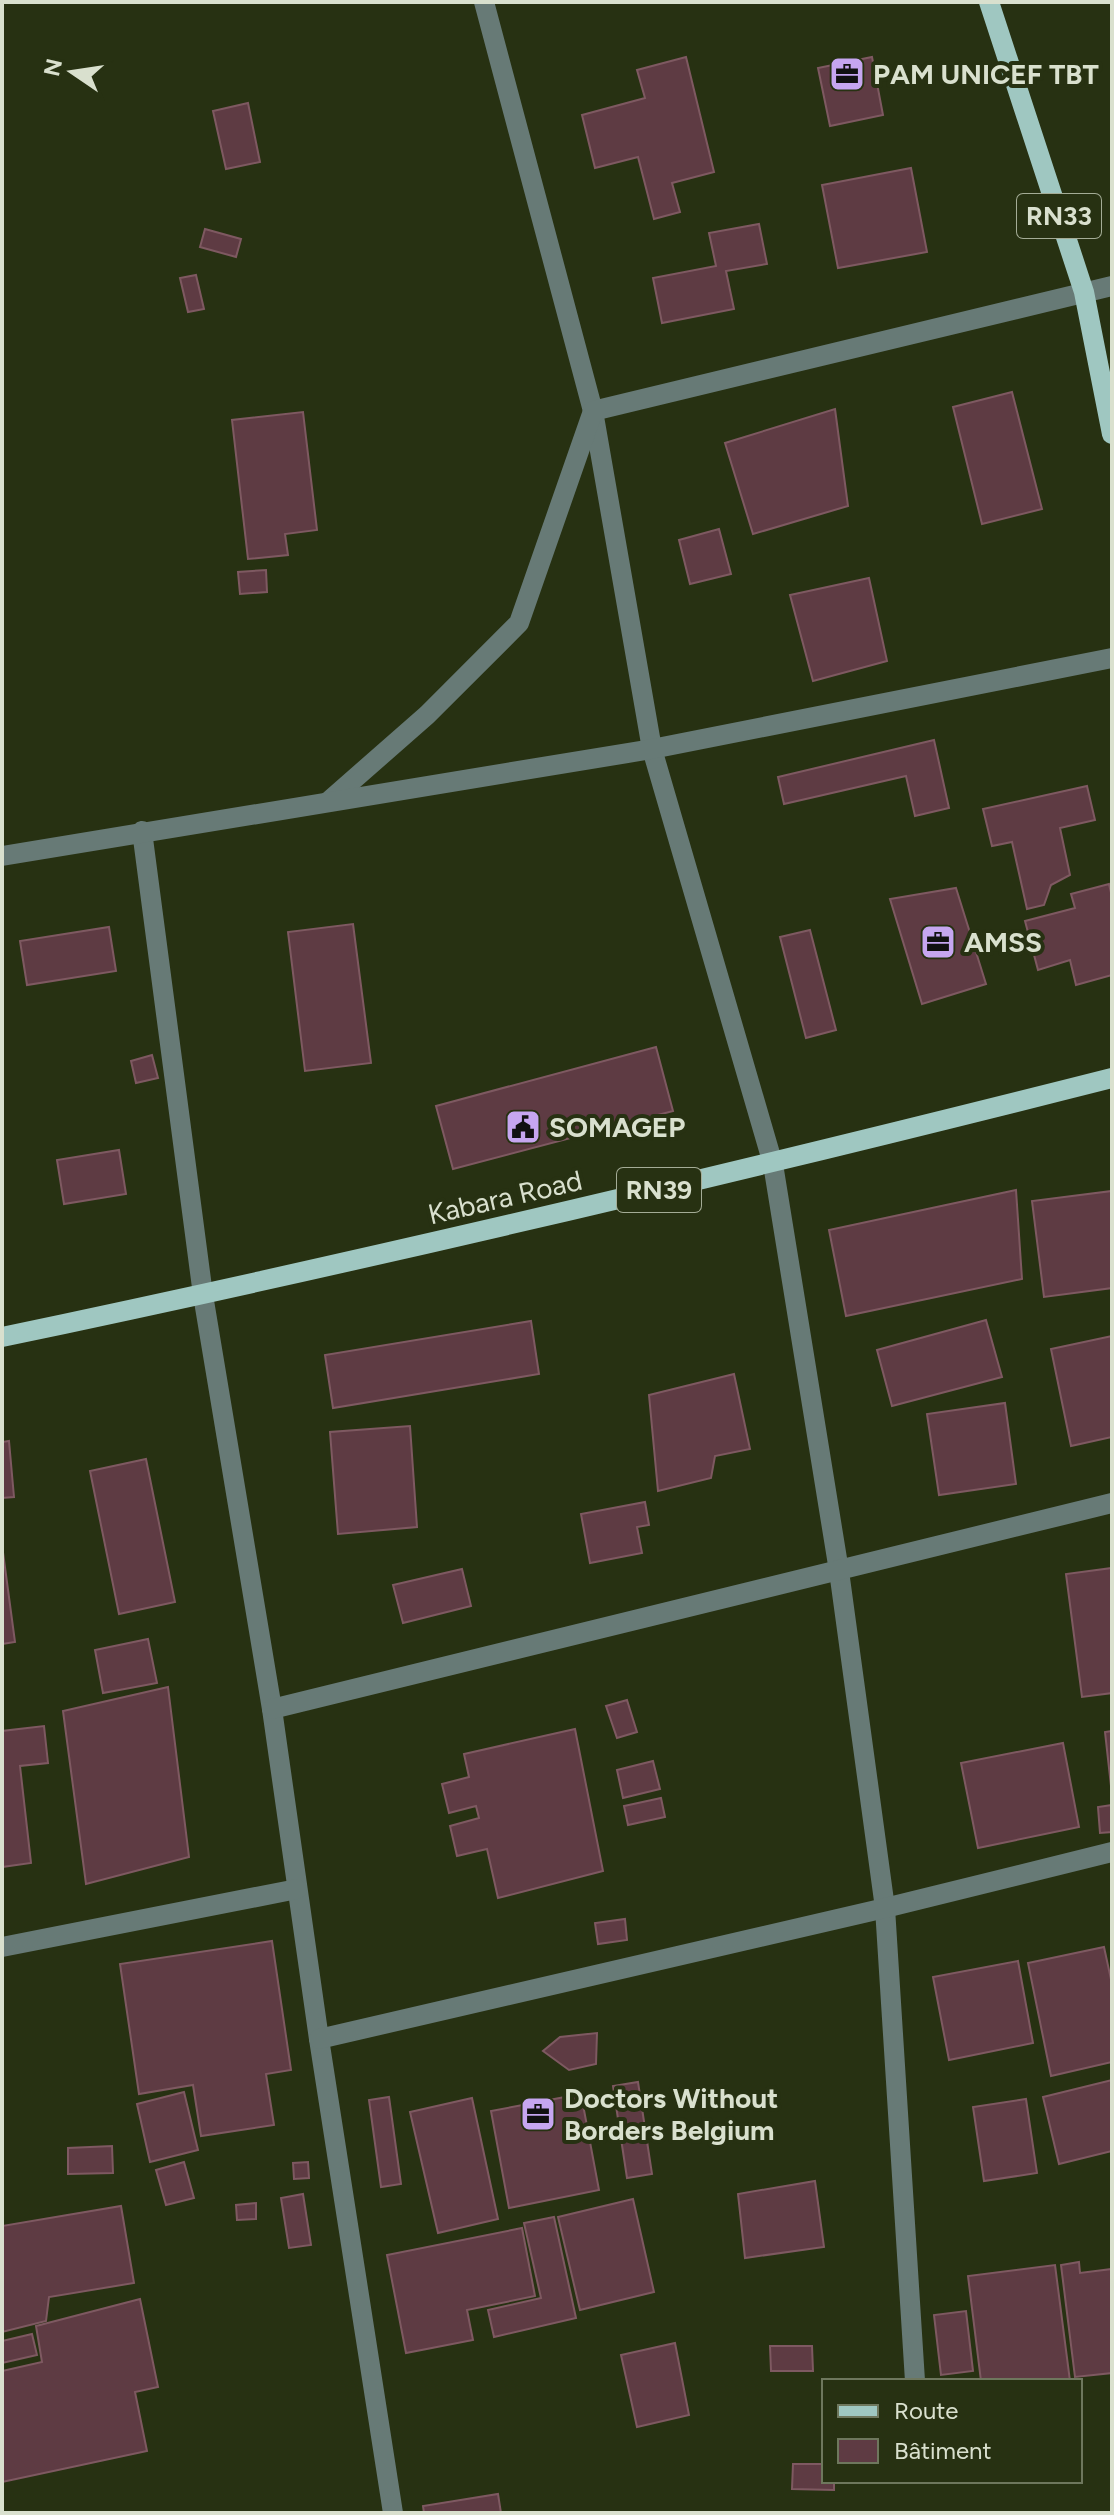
<svg xmlns="http://www.w3.org/2000/svg" width="1114" height="2515" font-family="Figtree,sans-serif">
	<style>
		.building { fill: #5e3b43; stroke: #7e5961; stroke-width: 2 }
		.lines { fill: none; stroke-linecap: round; stroke-linejoin: round }
		.minor { stroke: #677a76; stroke-width: 20 }
		.major { stroke: #9fc7c1; stroke-width: 20 }
		.labels { text-anchor: middle; stroke-width: 8; stroke-linejoin: round; paint-order: stroke }
		.shield { fill: #273112; stroke: #a4ac96; stroke-width: 2 }
		.shield-label { font-size: 26px; font-weight: bold; fill: #d9e0ce }
		.poi-label { font-size: 28px; font-weight: bold; fill: #d9e0ce; stroke: #273112; text-anchor: start }
		.street-label { font-size: 28px; fill: #d9e0ce; stroke: #273112 }
	</style>
	<rect width="100%" height="100%" fill="#273112"/>
	<!-- building -->
	<g class="building">
		<path d="M686 57 714 172 672 183 680 212 654 219 638 157 595 168 582 115 645 98 637 70Z"/>
		<path d="M872 57 883 115 830 126 818 68Z"/>
		<path d="M248 103 260 162 226 169 213 111Z"/>
		<path d="M911 168 927 252 838 268 822 185Z"/>
		<path d="M759 224 767 264 726 271 734 309 662 323 653 278 716 266 709 233Z"/>
		<path d="M205 229 241 239 236 257 200 247Z"/>
		<path d="M196 275 204 309 188 312 180 278Z"/>
		<path d="M1012 392 1042 509 982 524 953 407Z"/>
		<path d="M835 409 848 506 753 534 725 443Z"/>
		<path d="M303 412 317 530 285 534 288 555 248 559 232 420Z"/>
		<path d="M719 529 731 574 690 584 679 540Z"/>
		<path d="M266 570 267 592 240 594 238 572Z"/>
		<path d="M869 578 887 661 813 681 790 595Z"/>
		<path d="M934 740 949 808 915 816 906 776 784 804 778 777Z"/>
		<path d="M1087 786 1095 820 1060 828 1070 875 1051 885 1044 905 1027 909 1012 842 992 846 983 809Z"/>
		<path d="M1109 884 1112 897V975L1076 985 1070 960 1038 970 1025 921 1075 908 1071 894Z"/>
		<path d="M956 888 986 984 922 1004 890 899Z"/>
		<path d="M353 924 371 1063 305 1071 288 932Z"/>
		<path d="M109 927 116 971 27 985 20 941Z"/>
		<path d="M810 930 836 1030 806 1038 780 937Z"/>
		<path d="M656 1047 673 1111 453 1169 436 1106Z"/>
		<path d="M152 1055 158 1078 136 1083 131 1061Z"/>
		<path d="M119 1150 126 1194 64 1204 57 1160Z"/>
		<path d="M1016 1190 1022 1279 846 1316 829 1230Z"/>
		<path d="M1112 1191V1288L1044 1297 1032 1201Z"/>
		<path d="M986 1320 1002 1377 892 1406 877 1350Z"/>
		<path d="M531 1321 539 1374 333 1408 325 1355Z"/>
		<path d="M1112 1336V1437L1071 1446 1051 1349Z"/>
		<path d="M734 1374 750 1449 715 1456 711 1478 658 1491 649 1395Z"/>
		<path d="M1005 1403 1016 1484 939 1495 927 1414Z"/>
		<path d="M410 1426 417 1527 338 1534 330 1432Z"/>
		<path d="M9 1441 14 1497 2 1498V1442Z"/>
		<path d="M146 1459 175 1602 119 1614 90 1471Z"/>
		<path d="M645 1502 649 1525 637 1527 642 1553 590 1563 581 1514Z"/>
		<path d="M2 1545 15 1642 2 1644Z"/>
		<path d="M1112 1568V1693L1082 1697 1066 1574Z"/>
		<path d="M462 1569 471 1606 403 1623 393 1585Z"/>
		<path d="M148 1639 157 1683 103 1693 95 1650Z"/>
		<path d="M168 1687 189 1857 86 1884 63 1711Z"/>
		<path d="M627 1700 637 1732 617 1738 606 1706Z"/>
		<path d="M44 1726 48 1763 20 1766 31 1863 2 1867V1731Z"/>
		<path d="M575 1729 603 1871 498 1898 487 1849 457 1856 450 1826 479 1818 476 1806 449 1813 442 1784 469 1777 464 1754Z"/>
		<path d="M1112 1731V1795L1105 1732Z"/>
		<path d="M1063 1743 1079 1827 978 1848 961 1763Z"/>
		<path d="M653 1761 660 1789 623 1798 617 1770Z"/>
		<path d="M661 1798 665 1817 628 1825 624 1806Z"/>
		<path d="M1112 1805V1832L1100 1833 1098 1807Z"/>
		<path d="M625 1919 627 1940 598 1944 595 1923Z"/>
		<path d="M272 1941 291 2070 266 2074 274 2125 201 2136 193 2085 139 2094 120 1964Z"/>
		<path d="M1104 1947 1112 1984V2062L1051 2076 1028 1963Z"/>
		<path d="M1018 1961 1033 2043 949 2060 933 1977Z"/>
		<path d="M597 2033 596 2064 569 2070 543 2051 560 2037Z"/>
		<path d="M1112 2080V2151L1059 2164 1043 2097Z"/>
		<path d="M638 2082 652 2174 627 2178 613 2086Z"/>
		<path d="M184 2092 198 2150 150 2162 137 2104Z"/>
		<path d="M581 2094 599 2190 509 2208 491 2111Z"/>
		<path d="M389 2097 401 2184 381 2187 369 2100Z"/>
		<path d="M472 2098 498 2219 438 2233 410 2112Z"/>
		<path d="M1026 2099 1037 2173 984 2181 973 2107Z"/>
		<path d="M112 2146 113 2173 68 2174V2148Z"/>
		<path d="M184 2162 194 2198 166 2205 156 2170Z"/>
		<path d="M308 2162 309 2178 294 2179 293 2163Z"/>
		<path d="M815 2181 824 2247 745 2258 738 2194Z"/>
		<path d="M303 2194 311 2245 289 2248 281 2198Z"/>
		<path d="M633 2199 654 2292 580 2310 558 2217Z"/>
		<path d="M256 2203V2219L237 2220 236 2205Z"/>
		<path d="M121 2206 134 2283 49 2297 46 2321 2 2332V2226Z"/>
		<path d="M554 2217 576 2318 494 2337 488 2310 541 2298 524 2223Z"/>
		<path d="M522 2228 535 2296 467 2310 473 2340 406 2353 387 2255Z"/>
		<path d="M1079 2262 1080 2273 1112 2269V2373L1075 2377 1061 2265Z"/>
		<path d="M1055 2265 1070 2381H981L968 2276Z"/>
		<path d="M140 2299 158 2387 135 2392 147 2451 2 2482V2371L42 2362 36 2326Z"/>
		<path d="M966 2311 973 2371 941 2375 934 2315Z"/>
		<path d="M32 2334 37 2355 2 2363V2341Z"/>
		<path d="M675 2343 689 2415 637 2427 621 2355Z"/>
		<path d="M770 2346H812L813 2371H771Z"/>
		<path d="M793 2464H824V2481H834V2490L792 2489Z"/>
		<path d="M498 2494 501 2513H424L423 2506Z"/>
	</g>
	<g class="lines">
		<!-- minor -->
		<g class="minor">
			<path d="M484 2 593 411 652 749 773 1164 839 1571 885 1908 915 2381"/>
			<path d="M329 801 427 715 519 623 593 411 1112 286"/>
			<path d="M142 831 203 1295 272 1709 319 2039 393 2513"/>
			<path d="M2 856 652 749 1112 658"/>
			<path d="M272 1709 1112 1503"/>
			<path d="M2 1947 297 1889"/>
			<path d="M319 2039 885 1908 1112 1852"/>
		</g>
		<!-- major -->
		<g class="major">
			<path d="M989 2 1084 292 1112 434"/>
			<path d="M2 1337C374 1259 744 1171 1112 1078"/>
		</g>
	</g>
	<!-- icons -->
	<defs>
		<symbol id="office-square" viewBox="-11 -11 22 22"><rect x="-9" y="-9" width="18" height="18" rx="4" fill="#c6a6f0" stroke="#273112"/><path d="M-6-3h4V-5.5h4V-3h4V5H-6ZM-1-4.5V-3h2v-1.5ZM-6 0V1H6V0Z" fill="#111"/></symbol>
		<symbol id="civic-square" viewBox="-11 -11 22 22"><rect x="-9" y="-9" width="18" height="18" rx="4" fill="#c6a6f0" stroke="#273112"/><path d="M-.6-6.5H3V-4.5H.6V-3L4-1V1h2V6H-6V1h2V-1L-.6-3ZM-1.2 2.5V6h2.4V2.5Z" fill="#111"/></symbol>
	</defs>
	<g fill-rule="evenodd">
		<use href="#office-square" x="827" y="54" width="40" height="40"/>
		<use href="#office-square" x="918" y="922" width="40" height="40"/>
		<use href="#civic-square" x="503" y="1107" width="40" height="40"/>
		<use href="#office-square" x="518" y="2094" width="40" height="40"/>
	</g>
	<g class="labels">
		<!-- shield labels -->
		<g class="shield">
			<rect x="1017" y="194" width="84" height="44" rx="6"/>
			<rect x="617" y="1168" width="84" height="44" rx="6"/>
		</g>
		<g class="shield-label">
			<text x="1059" y="225">RN33</text>
			<text x="659" y="1199">RN39</text>
		</g>
		<!-- poi labels -->
		<g class="poi-label">
			<text x="873" y="84">PAM UNICEF TBT</text>
			<text x="964" y="952">AMSS</text>
			<text x="549" y="1137">SOMAGEP</text>
			<text x="564" y="2108">Doctors Without<tspan x="564" dy="32">Borders Belgium</tspan></text>
		</g>
		<!-- street labels -->
		<g class="street-label">
			<text transform="translate(505 1197) rotate(-13)" y="10">Kabara Road</text>
		</g>
	</g>
	<!-- border -->
	<rect width="1114" height="2515" fill="none" stroke="#d9e0ce" stroke-width="8"/>
	<!-- legend -->
	<rect x="822" y="2379" width="260" height="104" fill="#273112" stroke="#6e775d" stroke-width="2"/>
	<rect x="838" y="2405" width="40" height="12" fill="#9fc7c1" stroke="#6e775d" stroke-width="2"/>
	<text x="894" y="2419" font-size="24" fill="#d9e0ce">Route</text>
	<rect x="838" y="2439" width="40" height="24" fill="#5e3b43" stroke="#6e775d" stroke-width="2"/>
	<text x="894" y="2459" font-size="24" fill="#d9e0ce">Bâtiment</text>
	<!-- north arrow -->
	<g transform="translate(72 72) rotate(283)" stroke="#273112" stroke-width="6" paint-order="stroke">
	<path d="M0-6L14 30L0 20L-14 30Z" fill="#d9e0ce"/>
	<text y="-12" font-size="22" font-weight="bold" text-anchor="middle" fill="#d9e0ce">N</text>
	</g>
</svg>
